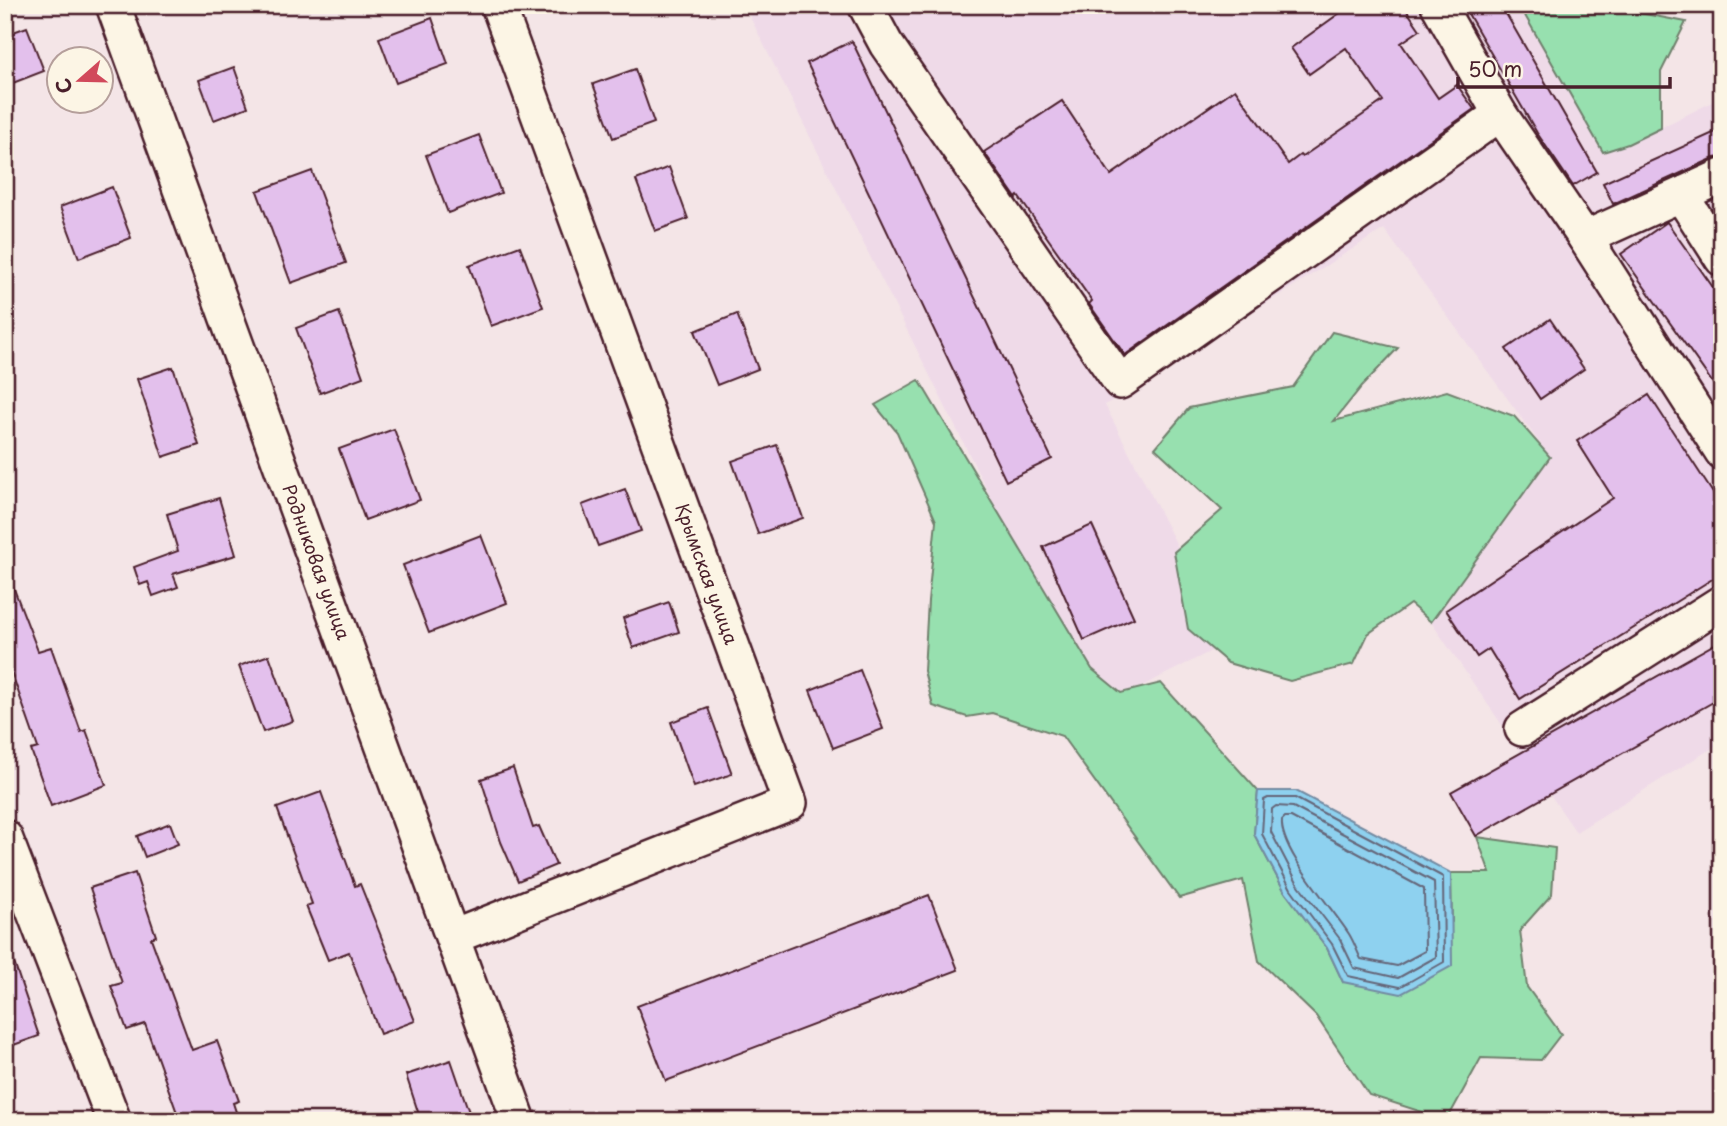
<svg xmlns="http://www.w3.org/2000/svg" width="1727" height="1126" font-family="'Playpen Sans',sans-serif">
	<style>
		.built { fill: #efdae8 }
		.green { fill: #97e0af; stroke: #70806d; stroke-width: 2 }
		.water { fill: #8ed1ef; stroke: #738aa1; stroke-width: 2 }
		.lines { fill: none; stroke-linecap: round; stroke-linejoin: round }
		.shore { stroke: #656679; stroke-width: 2 }
		.building { fill: #e3c0ec; stroke: #4a1f2b; stroke-width: 2 }
		.minor-casing { stroke: #4a1f2b; stroke-width: 38 }
		.minor { stroke: #fcf5e5; stroke-width: 33 }
		.labels { text-anchor: middle; stroke-width: 5; stroke-linejoin: round; paint-order: stroke }
		.street-label { font-size: 18px; fill: #4a1f2b; stroke: #fcf5e5 }
	</style>
	<rect width="100%" height="100%" fill="#f4e5e7"/>
	<filter id="ink" filterUnits="userSpaceOnUse"><feTurbulence type="fractalNoise" baseFrequency=".0143" numOctaves="2"/><feDisplacementMap in="SourceGraphic" scale="14" xChannelSelector="R" yChannelSelector="G"/><feConvolveMatrix kernelMatrix="1 2 1 2 8 2 1 2 1" color-interpolation-filters="sRGB"/></filter>
	<g filter="url(#ink)">
		<!-- built -->
		<path class="built" d="M744 5H1549L1628 144 1722 97V742L1576 832 1431 622 1550 457 1384 229 1105 405 1227 643 1097 709Z"/>
		<!-- green -->
		<g class="green">
			<path d="M1519 5H1612L1614 8 1686 22 1661 72V128L1628 144 1603 152Z"/>
			<path d="M1332 332 1398 348 1362 386 1334 421 1447 391 1514 416 1550 457 1431 622 1410 604 1368 634 1354 664 1290 681 1228 663 1188 629 1174 552 1222 510 1155 448 1189 408 1293 387Z"/>
			<path d="M919 380 1092 669 1121 693 1161 683 1258 791 1254 834 1285 892 1327 948 1343 982 1452 922 1451 873H1490L1477 837 1555 848 1552 894 1520 930 1527 987 1561 1034 1541 1060 1481 1058 1447 1120 1369 1095 1316 1016 1259 961 1243 880 1179 898 1062 736 992 713 967 717 933 706 924 671 928 601 936 521 897 432 875 405Z"/>
		</g>
		<!-- water -->
		<path class="water" d="M1258 791H1296L1451 873 1452 966 1401 994 1343 982 1327 948 1285 892 1254 834Z"/>
		<g class="lines">
			<!-- shore -->
			<g class="shore">
				<path d="M1268 798H1295L1443 877 1444 962 1400 987 1348 976 1332 944 1291 889 1262 834 1264 800Z"/>
				<path d="M1276 806 1293 807 1434 882 1436 957 1398 978 1354 968 1340 939 1298 884 1271 832 1272 809Z"/>
				<path d="M1285 817H1291L1424 889 1425 951 1397 966 1361 959C1357 951 1354 942 1349 934 1332 907 1279 850 1282 820Z"/>
			</g>
		</g>
		<!-- building -->
		<g class="building">
			<path d="M1351 5H1403L1420 30 1401 43 1438 98 1457 85 1474 109 1125 355 1089 304 1092 301 1018 196 1016 198 984 152 1062 101 1111 175 1235 89 1288 164 1300 155 1302 157 1383 101 1346 48 1309 74 1291 48Z"/>
			<path d="M1463 5H1501L1597 172 1573 186 1537 133Z"/>
			<path d="M432 18 448 64 396 83 379 38Z"/>
			<path d="M27 27 44 71 5 86V35Z"/>
			<path d="M852 41 1052 459 1006 481 807 63Z"/>
			<path d="M234 67 248 107 214 120 199 80Z"/>
			<path d="M635 69 654 123 613 138 593 84Z"/>
			<path d="M1722 129V157L1714 158 1613 204 1603 183Z"/>
			<path d="M479 135 501 193 448 213 426 155Z"/>
			<path d="M669 167 688 219 655 231 636 180Z"/>
			<path d="M312 171 346 263 291 283 257 191Z"/>
			<path d="M112 187 131 238 79 258 60 207Z"/>
			<path d="M1667 222 1722 300V396L1621 254Z"/>
			<path d="M520 246 543 307 491 326 469 265Z"/>
			<path d="M339 312 363 377 320 393 296 328Z"/>
			<path d="M737 314 758 369 717 385 695 331Z"/>
			<path d="M1550 319 1584 369 1540 399 1506 349Z"/>
			<path d="M173 367 199 445 163 457 137 379Z"/>
			<path d="M1649 395 1722 507V573L1520 699 1489 649 1477 657 1446 610 1613 498 1577 441Z"/>
			<path d="M394 429 420 500 365 520 339 449Z"/>
			<path d="M777 445 803 518 758 534 732 461Z"/>
			<path d="M625 489 641 531 598 546 582 505Z"/>
			<path d="M219 498 236 555 173 574 178 587 153 596 148 582 140 585 134 567 178 551 167 514Z"/>
			<path d="M1092 525 1134 618 1084 640 1043 547Z"/>
			<path d="M481 535 507 603 429 633 403 565Z"/>
			<path d="M5 571H7L38 651 51 647 81 732 86 730 106 785 51 806 31 750 38 748 5 654Z"/>
			<path d="M669 602 679 632 633 648 623 618Z"/>
			<path d="M1722 640V697L1476 836 1451 792Z"/>
			<path d="M269 655 293 721 263 732 239 666Z"/>
			<path d="M860 670 883 729 833 748 810 690Z"/>
			<path d="M708 708 732 774 694 787 671 722Z"/>
			<path d="M513 768 533 828 539 826 556 865 518 881 501 842 481 779Z"/>
			<path d="M321 792 355 886 360 884 415 1021 380 1034 349 952 328 960 306 906 312 904 277 808Z"/>
			<path d="M170 823 178 844 145 857 137 836Z"/>
			<path d="M135 873 156 936 151 938 192 1050 217 1041 239 1101 233 1103 239 1121H180L145 1024 127 1030 111 986 122 983 90 888Z"/>
			<path d="M929 895 958 970 666 1081 637 1006Z"/>
			<path d="M5 948H9L39 1036 5 1048Z"/>
			<path d="M451 1060 472 1121H421L406 1075Z"/>
		</g>
		<g class="lines">
			<defs>
				<g id="minor">
					<path id="s1" d="M113 5 519 1121"/>
					<path d="M865 5 886 44 1120 382 1500 114"/>
					<path d="M1438 5 1500 114 1585 238 1722 176"/>
					<path d="M1681 195 1722 259"/>
					<path d="M1585 238 1722 452"/>
					<path d="M1522 729 1722 602"/>
					<path d="M5 837 114 1121"/>
					<path d="M453 937 790 803 498 5"/>
				</g>
			</defs>
			<!-- minor casing -->
			<use href="#minor" class="minor-casing"/>
			<!-- minor -->
			<use href="#minor" class="minor"/>
		</g>
	</g>
	<g class="labels">
		<!-- street labels -->
		<g class="street-label">
			<text dy="6" stroke="none"><textPath href="#s1" startOffset="593">Родниковая улица</textPath></text>
			<text transform="translate(706 574) rotate(70)" y="6">Крымская улица</text>
		</g>
	</g>
	<!-- margin -->
	<rect width="1727" height="1126" fill="none" stroke="#fcf5e5" stroke-width="28"/>
	<rect x="14" y="14" width="1699" height="1098" fill="none" stroke="#4a1f2b" stroke-width="2.5" filter="url(#ink)"/>
	<!-- north arrow -->
	<g transform="translate(80 80) rotate(250)"><circle r="33" fill="#fcf5e5" stroke="#b59f9b" stroke-width="2"/>
	<path d="M0-5L12 26L0 18L-12 26Z" fill="#d1495b"/>
	<text y="-10" font-size="19" font-weight="bold" text-anchor="middle" fill="#4a1f2b">С</text>
	</g>
	<!-- scale -->
	<path d="M1458 77v10h212v-10" fill="none" stroke="#4a1f2b" stroke-width="3.5"/>
	<text x="1468" y="77" font-size="21" fill="#4a1f2b" stroke="#fcf5e5" stroke-width="5" paint-order="stroke">50 m</text>
</svg>
